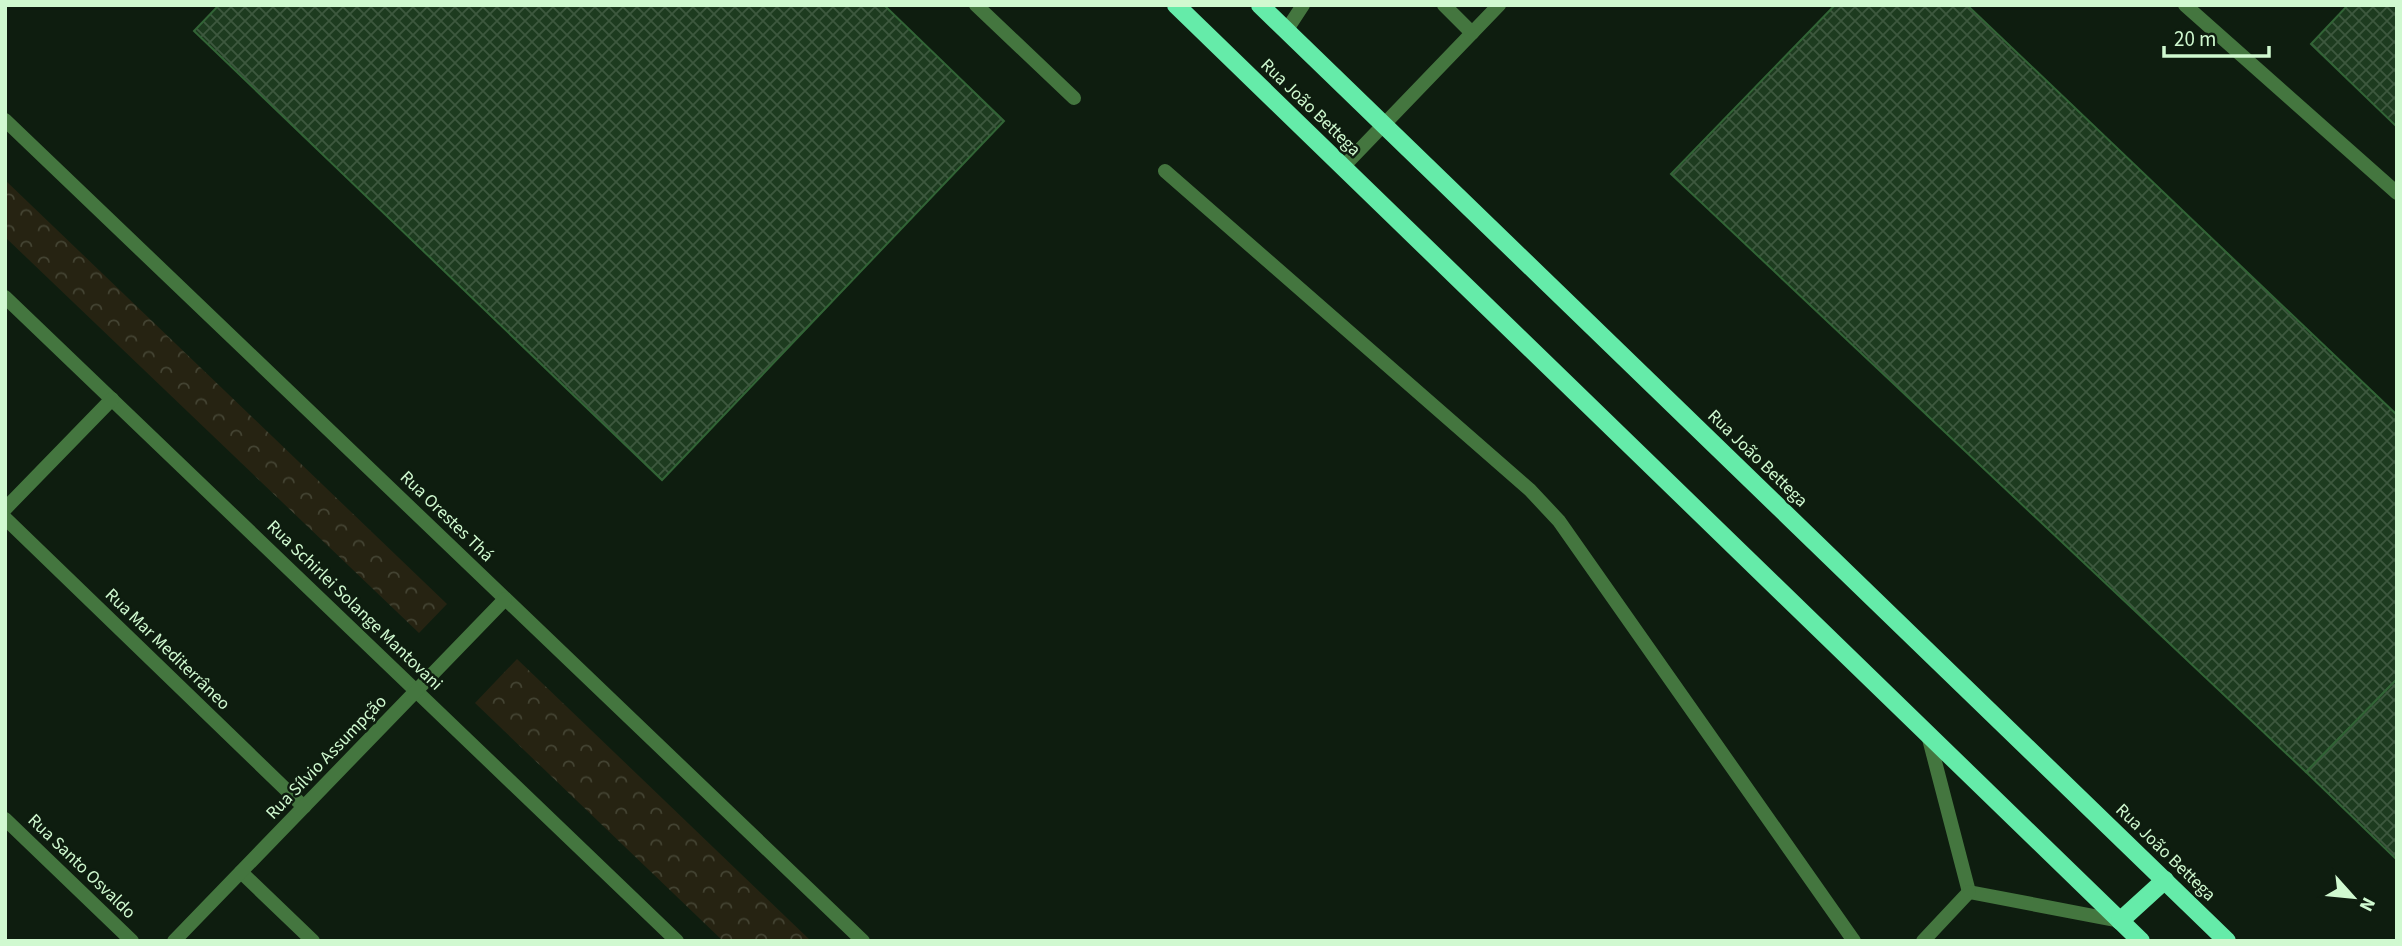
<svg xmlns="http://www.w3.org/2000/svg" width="2402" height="946" font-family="'Source Sans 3',sans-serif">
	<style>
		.forest { fill: url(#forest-crowns) }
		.building { fill: url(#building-cross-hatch); stroke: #326436; stroke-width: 2 }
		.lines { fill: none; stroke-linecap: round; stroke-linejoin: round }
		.lane { stroke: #44763f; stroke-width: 14 }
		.street { stroke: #44763f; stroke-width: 14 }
		.primary { stroke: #65eba9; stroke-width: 18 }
		.labels { text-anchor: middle; stroke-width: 5; stroke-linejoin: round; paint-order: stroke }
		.street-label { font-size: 18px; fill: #d0f9d0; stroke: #0e1d0f }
	</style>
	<defs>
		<pattern id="forest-crowns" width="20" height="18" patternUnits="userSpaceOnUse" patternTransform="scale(1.75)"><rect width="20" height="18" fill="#262312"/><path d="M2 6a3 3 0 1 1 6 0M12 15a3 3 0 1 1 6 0" fill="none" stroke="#443"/></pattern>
		<pattern id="building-cross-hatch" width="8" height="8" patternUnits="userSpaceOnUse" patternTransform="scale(1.75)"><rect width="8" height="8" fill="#1d3b1f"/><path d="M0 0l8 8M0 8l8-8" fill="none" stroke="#3d583e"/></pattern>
	</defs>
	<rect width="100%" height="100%" fill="#0e1d0f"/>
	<!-- forest -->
	<g class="forest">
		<path d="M5 180 447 604 419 633 5 237Z"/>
		<path d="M517 659 811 941H723L475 703Z"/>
	</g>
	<!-- building -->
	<g class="building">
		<path d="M219 5H884L1004 121 662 480 194 31Z"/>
		<path d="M1835 5H1967L2397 415V679L2306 772 1671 174Z"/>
		<path d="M2348 5H2397V127L2311 44Z"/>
		<path d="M2397 679V860L2306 772Z"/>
	</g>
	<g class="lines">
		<!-- lane -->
		<g class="lane">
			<path d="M976 5 1074 98"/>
			<path d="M1444 5 1472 33"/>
			<path d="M2185 5 2397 193"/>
			<path d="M1286 31 1303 5"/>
			<path d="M1165 171 1530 490 1559 521 1854 941"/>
			<path d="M1928 735 1969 892"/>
			<path d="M1969 892 2120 921"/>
			<path d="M1923 941 1969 892"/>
		</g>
		<!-- street -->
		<g class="street">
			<path d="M5 120 863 941"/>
			<path d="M1343 167 1499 5"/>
			<path d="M5 297 677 941"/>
			<path d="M5 509 112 399"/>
			<path d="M5 518 304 807"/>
			<path d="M5 819 132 941"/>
			<path d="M241 872 313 941"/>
			<path d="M174 941 505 599"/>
		</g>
		<!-- primary -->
		<g class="primary">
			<path d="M1176 5 2141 941"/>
			<path d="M1260 5 2227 941"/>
			<path d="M2120 921 2165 880"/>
		</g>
	</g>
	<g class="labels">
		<!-- street labels -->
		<g class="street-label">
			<text transform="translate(1311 107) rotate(44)" y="6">Rua João Bettega</text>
			<text transform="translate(1758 458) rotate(44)" y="6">Rua João Bettega</text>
			<text transform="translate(447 516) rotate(44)" y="6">Rua Orestes Thá</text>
			<text transform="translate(355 605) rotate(44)" y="6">Rua Schirlei Solange Mantovani</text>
			<text transform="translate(168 649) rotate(44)" y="6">Rua Mar Mediterrâneo</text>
			<text transform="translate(326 757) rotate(-46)" y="6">Rua Sílvio Assumpção</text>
			<text transform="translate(2166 852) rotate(44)" y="6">Rua João Bettega</text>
			<text transform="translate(82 866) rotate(44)" y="6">Rua Santo Osvaldo</text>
		</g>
	</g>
	<!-- border -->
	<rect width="2402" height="946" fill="none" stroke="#d0f9d0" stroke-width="14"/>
	<!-- north arrow -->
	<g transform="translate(2353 897) rotate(117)" stroke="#0e1d0f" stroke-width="5" paint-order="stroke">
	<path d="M0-5L12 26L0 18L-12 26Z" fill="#d0f9d0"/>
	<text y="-10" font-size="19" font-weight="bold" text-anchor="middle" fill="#d0f9d0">N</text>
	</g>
	<!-- scale -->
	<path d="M2164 46v10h105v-10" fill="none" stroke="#d0f9d0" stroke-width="3.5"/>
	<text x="2174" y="46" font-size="21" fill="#d0f9d0" stroke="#0e1d0f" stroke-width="5" paint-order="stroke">20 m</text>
</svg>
